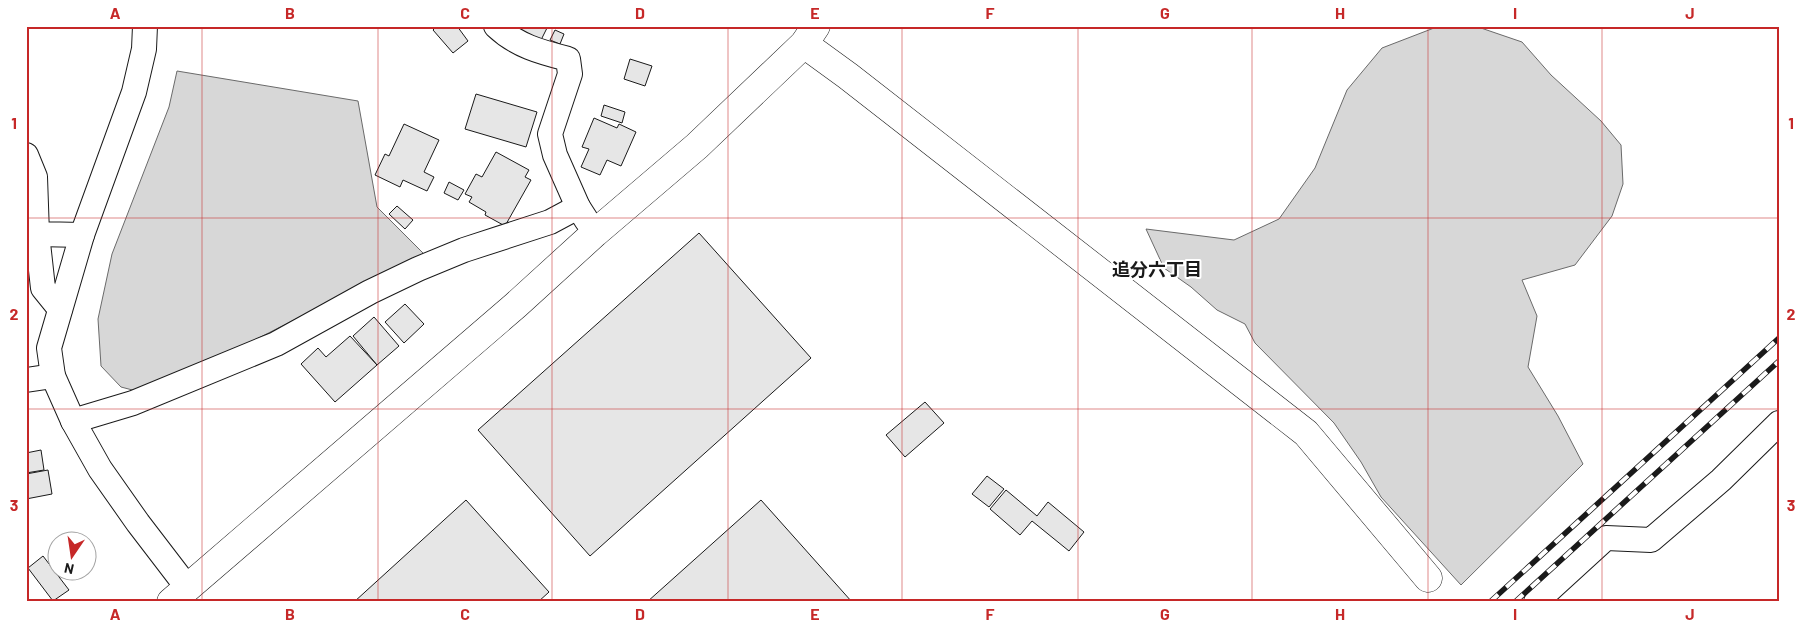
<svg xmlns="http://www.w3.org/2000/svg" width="1805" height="628" font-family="Barlow,'Noto Sans JP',sans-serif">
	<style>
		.water { fill: #d7d7d7; stroke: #6a6a6a }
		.building { fill: #e6e6e6; stroke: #1a1a1a }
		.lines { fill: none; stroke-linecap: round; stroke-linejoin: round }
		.minor-casing { stroke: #1a1a1a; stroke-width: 26 }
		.tertiary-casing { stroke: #1a1a1a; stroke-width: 29 }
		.minor { stroke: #fff; stroke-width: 24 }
		.tertiary { stroke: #fff; stroke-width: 28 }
		.rail-casing { stroke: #1a1a1a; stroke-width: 5.5 }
		.rail { stroke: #fff; stroke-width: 4; stroke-dasharray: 11; stroke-linecap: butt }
		.grid { fill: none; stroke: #c62828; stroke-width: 1; stroke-opacity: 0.55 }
		.labels { text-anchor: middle; stroke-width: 4; stroke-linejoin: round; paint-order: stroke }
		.neighbourhood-label { font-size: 18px; font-weight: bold; fill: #1a1a1a; stroke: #fff }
		.neatline { fill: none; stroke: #c62828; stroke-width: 2 }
		.grid-label { font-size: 16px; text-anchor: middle; font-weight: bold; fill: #c62828 }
	</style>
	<rect width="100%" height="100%" fill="#fff"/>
	<!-- water -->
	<g class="water">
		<path d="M1478 27 1522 42 1551 75 1601 121 1621 145 1623 184 1612 216 1575 265 1522 280 1537 316 1528 367 1558 416 1583 464 1461 585 1381 497 1361 462 1334 423 1255 343 1245 324 1217 310 1191 287 1164 268 1146 229 1234 240 1279 219 1315 168 1347 90 1382 48 1434 28Z"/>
		<path d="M177 71 358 101 377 207 424 254 231 352 140 392 121 387 101 366 98 319 112 254 169 107Z"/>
	</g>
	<!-- building -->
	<g class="building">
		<path d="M437 26H457L468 41 453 53 433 30Z"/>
		<path d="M513 26H548L541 40Z"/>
		<path d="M555 30 564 34 560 44 550 40Z"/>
		<path d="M630 59 652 66 645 86 624 79Z"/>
		<path d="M476 94 537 112 526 147 465 129Z"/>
		<path d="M604 105 625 112 622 123 601 116Z"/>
		<path d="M594 118 617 128 619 124 636 132 621 166 607 160 600 175 581 167 589 149 582 147Z"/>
		<path d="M404 124 439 140 424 172 434 177 427 191 403 180 400 187 375 175 385 154 389 156Z"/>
		<path d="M496 152 529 170 525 177 531 180 505 226 485 215 486 212 469 202 472 197 465 194 476 174 482 177Z"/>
		<path d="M449 182 464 190 458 200 444 193Z"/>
		<path d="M397 206 413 220 405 229 389 214Z"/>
		<path d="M699 233 811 358 590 556 478 430Z"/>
		<path d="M405 304 424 324 404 343 385 322Z"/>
		<path d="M374 317 399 346 377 365 353 336Z"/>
		<path d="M350 336 377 365 335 402 301 364 318 348 326 357Z"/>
		<path d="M925 402 944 423 905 457 886 435Z"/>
		<path d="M41 450 44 470 26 473V453Z"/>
		<path d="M48 470 52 494 26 499V474Z"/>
		<path d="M987 476 1004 489 989 507 972 494Z"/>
		<path d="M1006 490 1037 516 1048 502 1084 532 1069 551 1032 521 1020 535 990 509Z"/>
		<path d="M466 500 549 592 538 602H354Z"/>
		<path d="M761 500 852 602H647Z"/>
		<path d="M43 556 69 590 53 601 28 568Z"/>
	</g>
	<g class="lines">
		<defs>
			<g id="minor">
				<path d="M145 26 144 49 134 92 82 235 49 348 53 376 73 421 100 469 138 523 187 587"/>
				<path d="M496 26C517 46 541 52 568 59L570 74 550 134 555 155 578 207 587 221"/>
				<path d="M26 155 35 177 37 234 82 235"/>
				<path d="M37 234 43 288 60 309"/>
				<path d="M26 380 53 376"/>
				<path d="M73 421 133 403 276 344 370 292 418 269 464 250 550 222 578 207"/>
				<path d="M1536 602 1606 538 1651 540 1721 480 1779 423"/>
			</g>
			<g id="tertiary">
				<path d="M804 44 848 76 1306 433 1428 578"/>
				<path d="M171 602 516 305 595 233 697 146 804 44 816 26"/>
			</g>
		</defs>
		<!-- minor casing -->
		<use href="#minor" class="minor-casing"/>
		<!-- tertiary casing -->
		<use href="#tertiary" class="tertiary-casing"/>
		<!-- minor -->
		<use href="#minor" class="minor"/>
		<!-- tertiary -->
		<use href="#tertiary" class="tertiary"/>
		<defs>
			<g id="rail">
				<path d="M1490 602 1779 338"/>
				<path d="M1515 602 1779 361"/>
			</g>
		</defs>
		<!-- rail casing -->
		<use href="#rail" class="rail-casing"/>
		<!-- rail -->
		<use href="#rail" class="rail"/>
	</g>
	<!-- grid -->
	<path class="grid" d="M202 26V602M378 26V602M552 26V602M728 26V602M902 26V602M1078 26V602M1252 26V602M1428 26V602M1602 26V602M26 218H1779M26 409H1779"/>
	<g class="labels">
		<!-- neighbourhood labels -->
		<g class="neighbourhood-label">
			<text x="1157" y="276">追分六丁目</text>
		</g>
	</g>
	<!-- border -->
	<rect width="1805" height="628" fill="none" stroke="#ffffff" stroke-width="55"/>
	<!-- north arrow -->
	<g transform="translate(72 556) rotate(193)"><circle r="24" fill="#ffffff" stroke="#a3a3a3"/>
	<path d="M0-4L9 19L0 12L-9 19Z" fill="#c62828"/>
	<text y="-8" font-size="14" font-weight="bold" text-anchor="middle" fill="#1a1a1a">N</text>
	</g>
	<rect x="28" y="28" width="1750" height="572" class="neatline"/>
	<g class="grid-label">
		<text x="115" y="19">A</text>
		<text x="290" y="19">B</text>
		<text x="465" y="19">C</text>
		<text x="640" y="19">D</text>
		<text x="815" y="19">E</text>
		<text x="990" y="19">F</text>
		<text x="1165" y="19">G</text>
		<text x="1340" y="19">H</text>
		<text x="1515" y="19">I</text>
		<text x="1690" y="19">J</text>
		<text x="14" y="129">1</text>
		<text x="1791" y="129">1</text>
		<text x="14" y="320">2</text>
		<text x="1791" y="320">2</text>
		<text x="14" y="511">3</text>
		<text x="1791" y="511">3</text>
		<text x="115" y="620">A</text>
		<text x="290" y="620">B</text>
		<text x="465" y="620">C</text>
		<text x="640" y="620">D</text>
		<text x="815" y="620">E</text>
		<text x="990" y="620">F</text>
		<text x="1165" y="620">G</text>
		<text x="1340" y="620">H</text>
		<text x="1515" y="620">I</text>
		<text x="1690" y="620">J</text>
	</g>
</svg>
